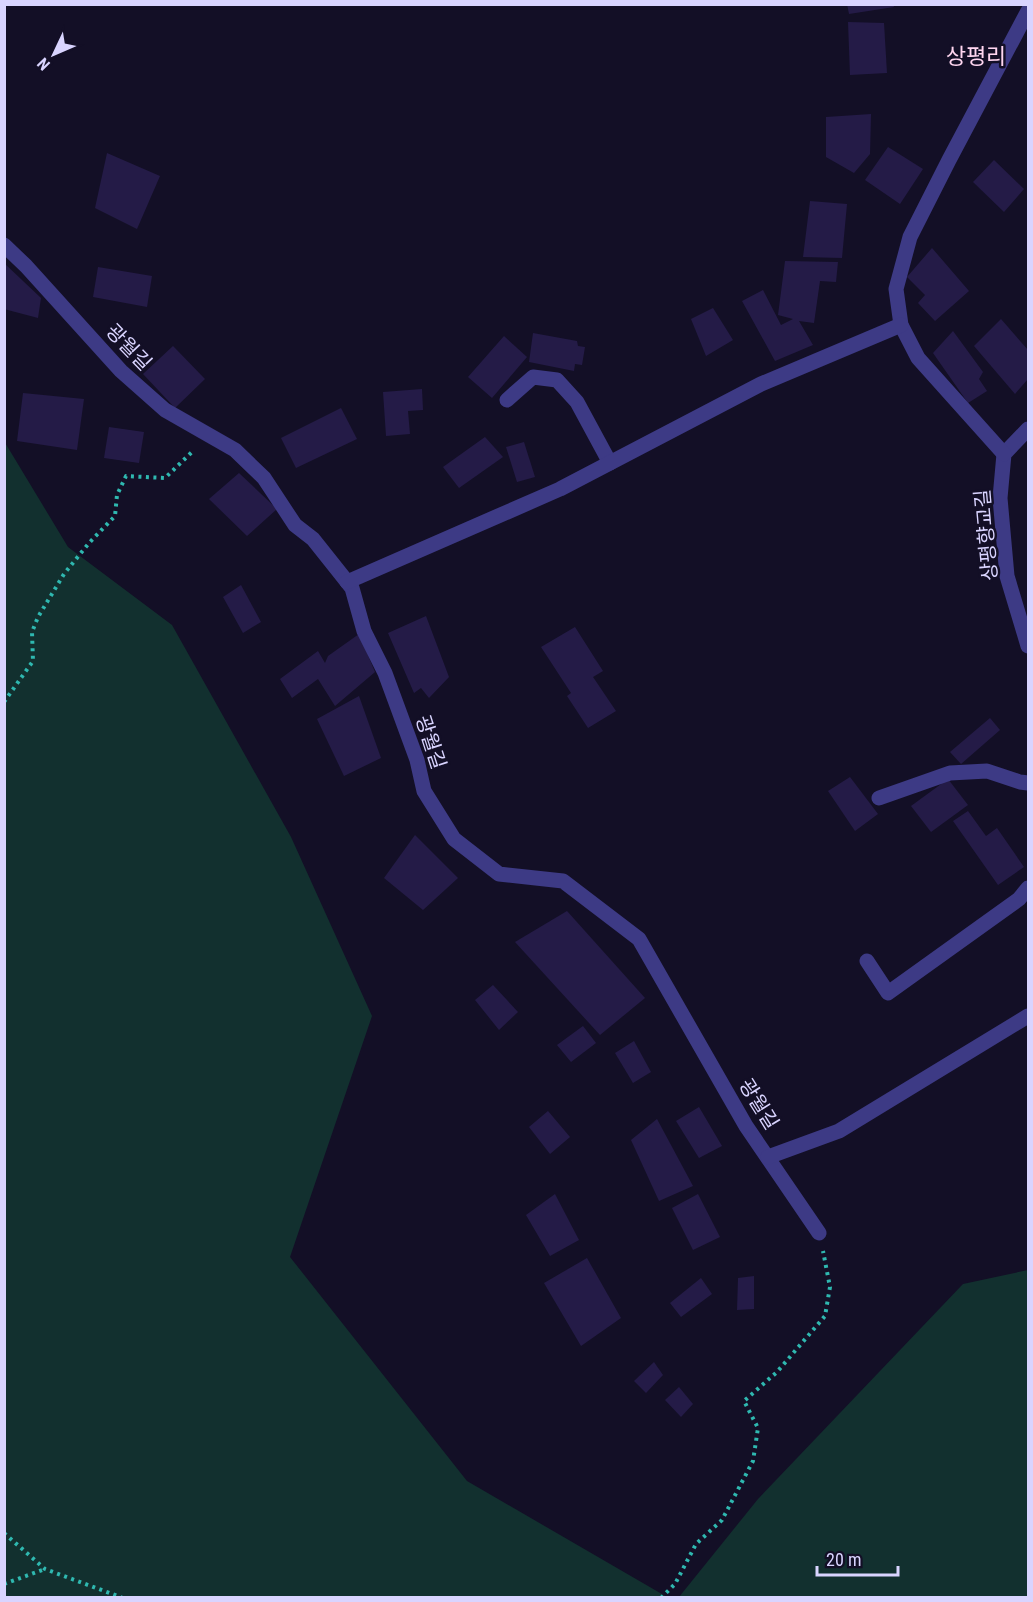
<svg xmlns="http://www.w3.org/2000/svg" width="1033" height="1602" font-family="'Roboto Condensed','Noto Sans KR',sans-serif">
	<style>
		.green { fill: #12302f }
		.building { fill: #241b47 }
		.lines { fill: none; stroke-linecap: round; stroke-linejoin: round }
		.path { stroke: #2fb8b0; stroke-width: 4; stroke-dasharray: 3 4.5; stroke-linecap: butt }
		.street { stroke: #3d3a85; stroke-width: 15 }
		.labels { text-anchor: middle; stroke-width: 5; stroke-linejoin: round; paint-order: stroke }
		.street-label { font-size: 20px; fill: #d9d4ff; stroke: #130f26 }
		.quarter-label { font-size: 22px; fill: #ffd6f0; stroke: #130f26 }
	</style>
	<rect width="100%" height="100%" fill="#130f26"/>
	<!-- green -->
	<g class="green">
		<path d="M4 441 68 547 172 625 291 837 372 1016 290 1257 467 1481 667 1597H5Z"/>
		<path d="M1028 1270V1597H679L758 1499 963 1284Z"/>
	</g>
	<!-- building -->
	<g class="building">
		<path d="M847 4H893L894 7 849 14Z"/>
		<path d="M848 22 884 23 887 73 850 75Z"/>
		<path d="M871 114 870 154 854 173 826 157V117Z"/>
		<path d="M888 147 923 169 900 204 865 180Z"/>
		<path d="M107 153 160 176 137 229 95 208Z"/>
		<path d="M994 160 1024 189 1004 212 973 182Z"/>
		<path d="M810 201 847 204 842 258 803 257Z"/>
		<path d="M932 248 969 291 935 321 918 303 925 295 907 277Z"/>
		<path d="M785 261 838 262 836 282 820 281 814 323 799 321 813 345 775 361 742 301 763 290 781 325 793 319 778 315Z"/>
		<path d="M4 263 41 298 38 318 4 309Z"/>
		<path d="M98 267 152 276 147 307 93 297Z"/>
		<path d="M713 308 733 340 706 356 691 319Z"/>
		<path d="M1001 319 1028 350V379L1015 394 974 346Z"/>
		<path d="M953 331 983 372 979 379 987 391 968 403 933 353Z"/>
		<path d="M533 333 577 341 578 346 585 347 582 365 575 364 574 371 529 362Z"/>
		<path d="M504 336 527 357 492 398 468 377Z"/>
		<path d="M173 346 205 379 175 408 143 374Z"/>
		<path d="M422 389 423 410 408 411 410 434 386 436 383 392Z"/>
		<path d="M23 393 84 399 77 450 17 441Z"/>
		<path d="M341 408 357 439 296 468 281 438Z"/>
		<path d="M109 427 144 432 139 463 104 458Z"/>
		<path d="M485 437 503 457 459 488 443 467Z"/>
		<path d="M524 442 535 477 517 482 506 447Z"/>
		<path d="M239 473 277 509 247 536 209 499Z"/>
		<path d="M241 585 261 622 243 633 223 597Z"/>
		<path d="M426 616 449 677 429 698 421 688 414 693 388 633Z"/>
		<path d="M575 627 603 671 593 677 616 711 588 728 567 696 571 693 541 647Z"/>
		<path d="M359 634 375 672 335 706 318 679 292 698 280 679 318 651 325 663 328 656Z"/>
		<path d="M359 696 381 758 344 776 317 719Z"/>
		<path d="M990 718 1000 730 961 764 950 752Z"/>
		<path d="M850 777 878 814 855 831 828 791Z"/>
		<path d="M948 779 968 805 931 832 911 806Z"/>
		<path d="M968 811 986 836 997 828 1024 867 998 885 953 821Z"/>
		<path d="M415 835 458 878 423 910 384 878Z"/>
		<path d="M567 911 645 998 600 1035 515 942Z"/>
		<path d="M493 985 518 1012 499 1030 475 1000Z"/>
		<path d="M583 1026 596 1043 571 1062 557 1045Z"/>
		<path d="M634 1041 651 1072 633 1083 615 1053Z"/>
		<path d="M699 1107 722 1146 699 1158 676 1121Z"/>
		<path d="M548 1111 570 1137 550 1154 529 1127Z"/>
		<path d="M657 1119 693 1186 659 1201 631 1140Z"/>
		<path d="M555 1194 579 1240 550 1256 526 1215Z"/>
		<path d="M698 1194 720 1237 693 1250 672 1208Z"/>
		<path d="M587 1258 621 1318 581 1346 544 1283Z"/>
		<path d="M754 1276V1309L737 1310 738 1278Z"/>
		<path d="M701 1278 712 1294 681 1317 670 1303Z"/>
		<path d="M654 1362 663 1375 646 1393 634 1381Z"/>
		<path d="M679 1387 693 1404 681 1417 665 1400Z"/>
	</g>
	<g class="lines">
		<!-- path -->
		<g class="path">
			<path d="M4 702 33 661 32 632 38 617 64 574 89 543 115 516 117 495 126 476 165 478 194 450"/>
			<path d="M4 1533 45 1569 123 1598"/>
			<path d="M4 1584 45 1569"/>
			<path d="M661 1598 675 1584 696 1544 722 1520 753 1461 758 1428 744 1401 777 1372 825 1316 830 1287 823 1251"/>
		</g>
		<!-- street -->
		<g class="street">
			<path d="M4 245 26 266 121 371 165 410 235 450 264 478 295 525 313 539 352 588 364 631 385 673 417 760 424 791 454 839 499 874 563 881 639 939 746 1126 819 1233"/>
			<path d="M507 400 533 377 557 380 577 402 610 463"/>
			<path d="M1028 429 1004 454 1000 498 1007 576 1028 646"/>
			<path d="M1004 454 918 358 901 325 896 289 910 237 949 160 1028 11"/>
			<path d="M347 582 560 489 761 384 901 325"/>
			<path d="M879 798 950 773 987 771 1020 782 1028 783"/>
			<path d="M867 961 888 993 1019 899 1028 888"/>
			<path d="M768 1157 839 1131 1028 1016"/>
		</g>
	</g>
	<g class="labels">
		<!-- street labels -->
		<g class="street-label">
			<text transform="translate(129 347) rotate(46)" y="7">광월길</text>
			<text transform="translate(986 535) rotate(-95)" y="7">상평향교길</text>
			<text transform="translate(431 742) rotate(72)" y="7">광월길</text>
			<text transform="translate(759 1104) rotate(58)" y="7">광월길</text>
		</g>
		<!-- quarter labels -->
		<g class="quarter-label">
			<text x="976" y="64">상평리</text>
		</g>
	</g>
	<!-- border -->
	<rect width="1033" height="1602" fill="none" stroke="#d9d4ff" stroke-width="12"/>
	<!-- north arrow -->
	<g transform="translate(54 54) rotate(226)" stroke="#130f26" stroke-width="4.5" paint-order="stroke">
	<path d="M0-4.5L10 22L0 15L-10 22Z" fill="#d9d4ff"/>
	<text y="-9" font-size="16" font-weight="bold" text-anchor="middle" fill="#d9d4ff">N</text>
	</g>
	<!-- scale -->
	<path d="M817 1566v9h81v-9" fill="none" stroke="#d9d4ff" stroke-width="3"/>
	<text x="826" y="1566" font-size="18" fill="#d9d4ff" stroke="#130f26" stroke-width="4.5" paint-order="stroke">20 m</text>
</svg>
